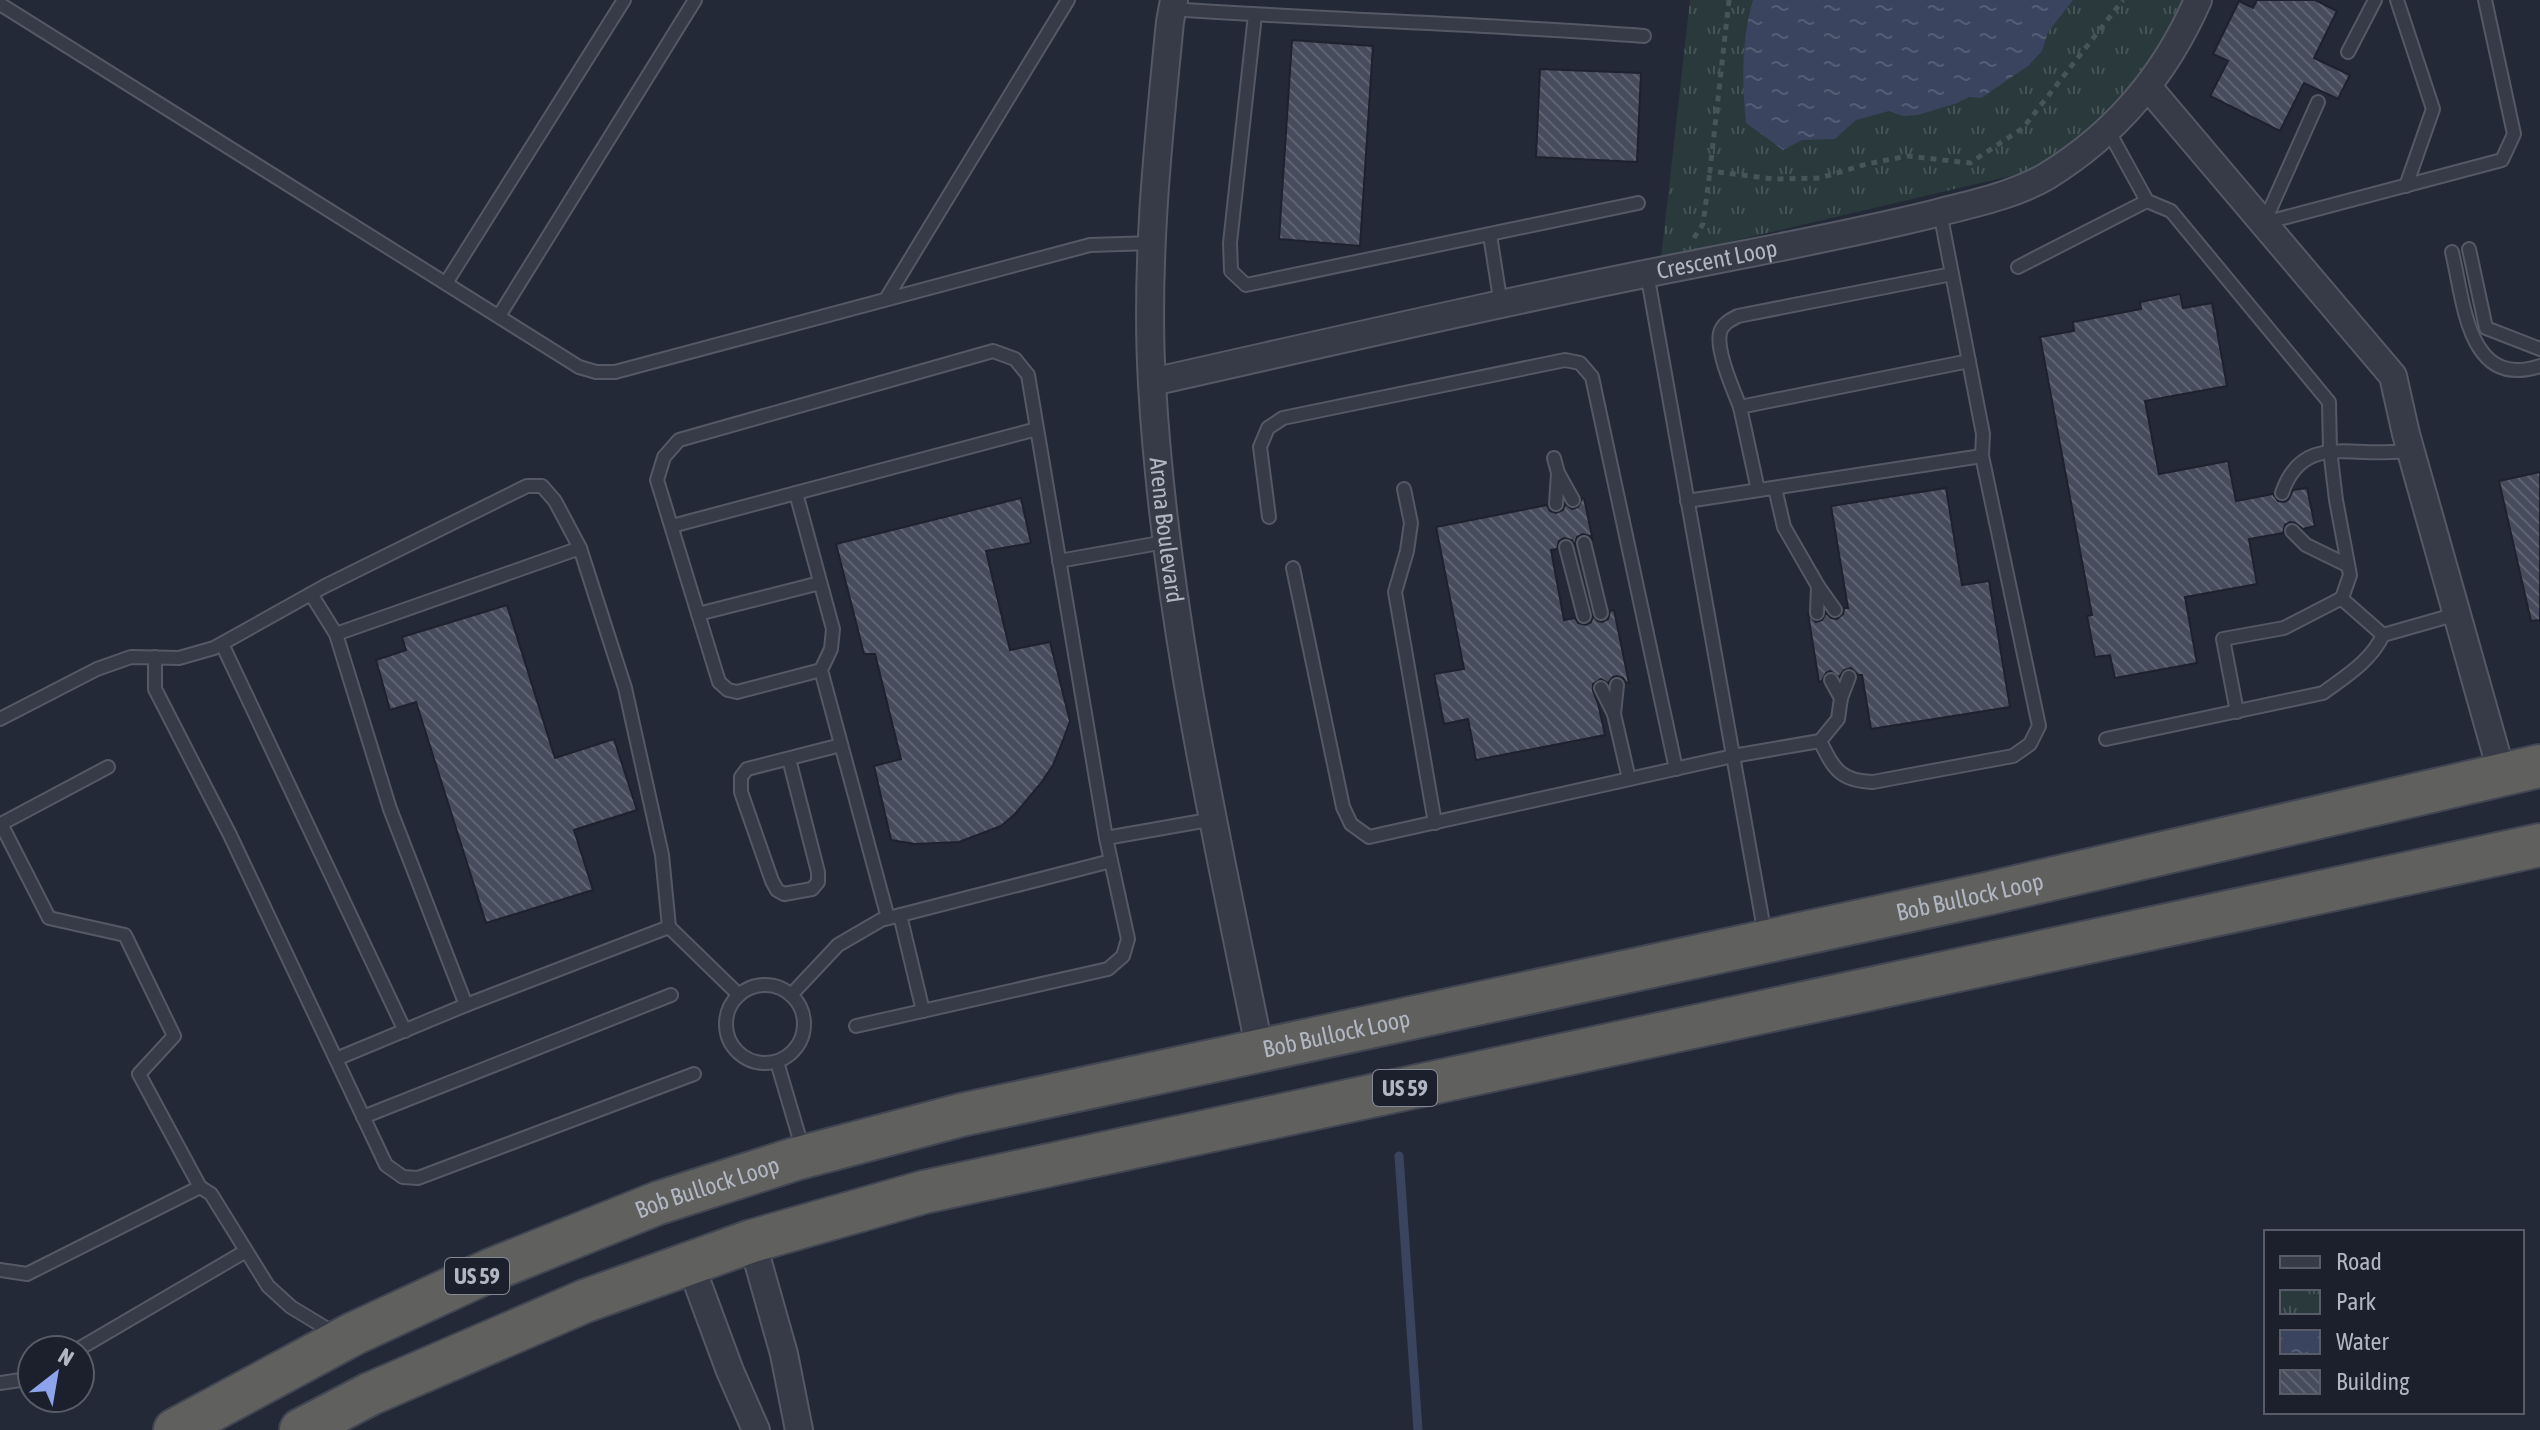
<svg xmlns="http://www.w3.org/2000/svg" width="2540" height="1430" font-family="'Asap Condensed',sans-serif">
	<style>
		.park { fill: url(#park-tufts) }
		.water { fill: url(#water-ripples) }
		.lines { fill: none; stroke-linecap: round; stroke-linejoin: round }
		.stream { stroke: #3a445e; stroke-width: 9 }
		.building { fill: url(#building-back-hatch); stroke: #1e222e; stroke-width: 2 }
		.service-casing { stroke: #545965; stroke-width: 16 }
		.minor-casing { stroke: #545965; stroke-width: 30 }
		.trunk-casing { stroke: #414652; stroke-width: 46 }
		.path { stroke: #475459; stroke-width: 5; stroke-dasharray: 6 6; stroke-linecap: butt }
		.service { stroke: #363b47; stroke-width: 12 }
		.minor { stroke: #363b47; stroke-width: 26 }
		.trunk { stroke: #60605e; stroke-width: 42 }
		.labels { text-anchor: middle; stroke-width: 6; stroke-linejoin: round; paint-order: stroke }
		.shield { fill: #1c202c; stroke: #848996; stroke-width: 2 }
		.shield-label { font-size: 22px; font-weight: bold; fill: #b1b6c3 }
		.street-label { font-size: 24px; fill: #b1b6c3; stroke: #1c202c }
	</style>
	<defs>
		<pattern id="park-tufts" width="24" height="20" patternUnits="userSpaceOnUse" patternTransform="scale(2)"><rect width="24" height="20" fill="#29393c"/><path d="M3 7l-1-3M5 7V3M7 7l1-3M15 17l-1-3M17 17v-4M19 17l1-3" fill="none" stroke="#465357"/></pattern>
		<pattern id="water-ripples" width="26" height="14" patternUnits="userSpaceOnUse" patternTransform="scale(2)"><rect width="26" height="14" fill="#3a445e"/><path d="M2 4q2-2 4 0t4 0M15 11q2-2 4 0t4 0" fill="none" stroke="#545d73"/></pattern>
		<pattern id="building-back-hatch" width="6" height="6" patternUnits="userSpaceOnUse" patternTransform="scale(2)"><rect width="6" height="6" fill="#474c5d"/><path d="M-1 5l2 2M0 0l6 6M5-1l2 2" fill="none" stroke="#5f6473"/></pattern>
	</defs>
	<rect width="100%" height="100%" fill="#232937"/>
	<!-- park -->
	<path class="park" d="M1690 0H2187L2130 97 2040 169 1661 258Z"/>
	<!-- water -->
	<path class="water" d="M1753 0H2073L2048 32 2042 51 2028 66 1981 98 1969 97 1957 103 1918 115 1903 116 1889 111 1856 120 1835 139 1802 140 1783 150 1746 123C1742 82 1741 40 1753 0Z"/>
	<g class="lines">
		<!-- stream -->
		<path class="stream" d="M1399 1156 1418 1430"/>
	</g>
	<!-- building -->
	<g class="building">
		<path d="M2257 0H2315L2337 11 2314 58 2350 75 2338 99 2304 83 2280 131 2210 96 2228 61 2213 54 2239 1 2253 8Z"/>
		<path d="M1292 40 1373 46 1360 246 1279 239Z"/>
		<path d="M1540 69 1641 73 1637 162 1536 157Z"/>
		<path d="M2180 294 2183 308 2212 303 2227 386 2145 401 2159 474 2228 461 2236 501 2273 494 2278 501 2284 502 2288 500 2293 490 2307 488 2315 526 2303 529 2295 523 2290 522 2285 525 2283 533 2249 539 2257 584 2185 597 2197 663 2115 678 2110 655 2095 657 2087 616 2092 615 2040 337 2074 331 2073 322 2141 309 2140 302Z"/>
		<path d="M2540 472V620L2531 621 2499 481Z"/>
		<path d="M1946 488 1962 585 1989 581 2010 707 1871 729 1862 675H1858L1851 668 1844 670 1839 677 1830 671 1826 673 1822 681 1819 682 1808 614 1816 622 1822 620 1826 613 1831 618 1837 619 1843 614 1844 608H1848L1831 506Z"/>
		<path d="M1021 498 1031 543 986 551 1010 650 1050 642 1070 721 1062 743 1053 765 1041 783 1015 814 1001 826 959 842 915 844 891 840 874 766 901 759 875 654H864L836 544Z"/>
		<path d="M1582 498H1584L1593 541 1590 536 1583 534 1577 537 1575 545 1572 540 1564 538 1559 541 1557 549 1551 550 1564 620 1575 618 1578 623 1586 625 1591 622 1593 616 1598 621 1602 622 1608 619 1610 611 1614 610 1629 683H1626L1623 678 1617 676 1613 677 1608 683 1601 679 1593 684V691L1598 703 1605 735 1476 760 1468 719 1444 724 1434 674 1464 669 1436 527 1547 505 1550 511 1556 513 1563 510 1565 504 1572 509 1578 507Z"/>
		<path d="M507 605 555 758 614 739 637 810 574 830 593 890 486 923 416 702 390 710 376 660 406 650 402 637Z"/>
	</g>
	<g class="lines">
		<defs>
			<g id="service">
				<path d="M2397 0 2433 109 2406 186"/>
				<path d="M0 4 579 367 596 372H615L1090 245 1153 243"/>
				<path d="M1172 9C1329 20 1487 24 1644 36"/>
				<path d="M1255 15 1230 243 1231 271 1246 285 1638 203"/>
				<path d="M2348 52 2375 0"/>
				<path d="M2147 201 2171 211 2329 402 2330 450 2336 500 2350 575 2342 598 2284 628 2223 639 2237 712"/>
				<path d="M2264 223 2502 160 2514 134 2485 0"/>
				<path d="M2264 223 2318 102"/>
				<path d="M1490 235 1501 305"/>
				<path d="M2469 249 2486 328 2540 349"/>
				<path d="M2452 252C2464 301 2467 390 2540 366"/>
				<path d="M2018 267 2147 201 2108 130"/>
				<path d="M1647 273 1765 935"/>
				<path d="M446 283 624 0"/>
				<path d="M886 299 1068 0"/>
				<path d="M499 316 695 0"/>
				<path d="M1740 407C1733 389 1716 351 1720 333 1722 324 1730 320 1738 316L1952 274"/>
				<path d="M1554 458 1558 473 1573 500"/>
				<path d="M1775 488 1784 527 1818 586 1835 610"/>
				<path d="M1404 489 1411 523 1407 551 1395 592 1435 823"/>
				<path d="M1758 490 1740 407 1969 361"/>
				<path d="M796 493 833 629 831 649 821 670 888 918"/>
				<path d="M2282 493C2297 449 2326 450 2365 452 2380 453 2396 452 2411 451"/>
				<path d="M1687 501 1982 456 1983 434 1940 212"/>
				<path d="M1556 504 1558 473"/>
				<path d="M1269 517 1260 447 1268 428 1283 418 1565 360 1580 363 1592 377 1676 769"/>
				<path d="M672 526 1037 429"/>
				<path d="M2292 531 2306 545 2347 565"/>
				<path d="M1584 543 1601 613"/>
				<path d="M1566 547 1584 616"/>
				<path d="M580 548 625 688 662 855 669 927"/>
				<path d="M1059 561 1165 542"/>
				<path d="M1293 568 1343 807 1351 824 1369 837 1733 756 1820 741C1834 769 1840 781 1873 782L2013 756 2030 744 2039 726 1982 456"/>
				<path d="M311 594 336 634"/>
				<path d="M2341 598 2383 635"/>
				<path d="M1817 613 1818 586"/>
				<path d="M698 614 820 583"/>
				<path d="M222 644 405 1031"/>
				<path d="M155 657V689L230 835 386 1165 403 1177 418 1178 694 1074"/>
				<path d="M821 670 737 692 728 690 719 682 657 480 664 457 679 440 993 351 1015 359 1028 375 1106 838 1214 819"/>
				<path d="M1831 680 1841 698"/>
				<path d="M1601 688 1614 714 1629 779"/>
				<path d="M1614 714 1617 685"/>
				<path d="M0 719 97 669 131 657 179 658 214 648 325 586 527 486H542L555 501 580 548 336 634 390 809 466 1005 669 927 739 995"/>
				<path d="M2106 739 2323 693C2346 676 2371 661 2383 635L2457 614"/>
				<path d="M1820 741 1838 719 1841 698 1849 677"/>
				<path d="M789 759 818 872V882L812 889 784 894 777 890 772 881 741 792V777L747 769 841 745"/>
				<path d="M108 767 1 824 49 918 125 935 174 1036 139 1074 200 1187"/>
				<path d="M900 915 923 1011"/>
				<circle cx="765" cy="1024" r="39"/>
				<path d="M791 995 838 945 881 920 1111 861"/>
				<path d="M856 1026 1108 969 1123 956 1128 939 1106 838"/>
				<path d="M336 1059 466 1005"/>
				<path d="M777 1062 803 1150"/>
				<path d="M363 1117 671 995"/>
				<path d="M0 1270 27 1274 200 1187 211 1194 268 1286 291 1307 334 1333"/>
				<path d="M77 1350 246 1251"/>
				<path d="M0 1383 27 1379 32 1376"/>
			</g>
			<g id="minor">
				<path id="s1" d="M1174 0 1170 22C1158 142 1145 264 1152 384 1165 610 1215 830 1260 1051"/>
				<path d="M2148 87 2393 376 2406 434 2502 774"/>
				<path id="s2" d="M1152 382C1331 342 1510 300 1690 265 1771 249 1852 234 1933 214 1971 204 2013 196 2047 176 2117 133 2165 75 2198 0"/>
				<path d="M752 1241 784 1354 799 1430"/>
				<path d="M690 1263 730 1371 756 1430"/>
			</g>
			<g id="trunk">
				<path id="s3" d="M175 1430 353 1334 491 1270 658 1203 795 1159 961 1115 1986 894 2540 766"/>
				<path d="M301 1430 370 1394 585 1301 752 1241 924 1192 2540 845"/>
			</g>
		</defs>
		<!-- service casing -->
		<use href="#service" class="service-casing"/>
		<!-- minor casing -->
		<use href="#minor" class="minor-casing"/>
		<!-- trunk casing -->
		<use href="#trunk" class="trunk-casing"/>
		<!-- path -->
		<g class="path">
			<path d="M1729 0 1710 171 1773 179 1820 178 1867 164 1907 156 1970 163 2023 128 2123 0"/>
			<path d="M1694 238 1703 224 1710 171"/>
		</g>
		<!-- service -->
		<use href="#service" class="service"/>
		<!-- minor -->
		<use href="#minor" class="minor"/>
		<!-- trunk -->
		<use href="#trunk" class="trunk"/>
	</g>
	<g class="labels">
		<!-- shield labels -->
		<g class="shield">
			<rect x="1373" y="1070" width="64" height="36" rx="6"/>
			<rect x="445" y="1258" width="64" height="36" rx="6"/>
		</g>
		<g class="shield-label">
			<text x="1405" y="1096">US 59</text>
			<text x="477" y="1284">US 59</text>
		</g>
		<!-- street labels -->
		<g class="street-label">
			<text dy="8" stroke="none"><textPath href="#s2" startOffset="578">Crescent Loop</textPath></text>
			<text dy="8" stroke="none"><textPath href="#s1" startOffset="532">Arena Boulevard</textPath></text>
			<text dy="8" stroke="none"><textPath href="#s3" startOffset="1882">Bob Bullock Loop</textPath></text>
			<text dy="8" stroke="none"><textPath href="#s3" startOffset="1234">Bob Bullock Loop</textPath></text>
			<text dy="8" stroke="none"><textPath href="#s3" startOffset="586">Bob Bullock Loop</textPath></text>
		</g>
	</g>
	<!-- legend -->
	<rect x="2264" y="1230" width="260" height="184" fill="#1c202c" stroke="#585c68" stroke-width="2"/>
	<rect x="2280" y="1256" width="40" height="12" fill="#363b47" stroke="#585c68" stroke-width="2"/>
	<text x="2336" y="1270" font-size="24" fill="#b1b6c3">Road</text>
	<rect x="2280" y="1290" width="40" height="24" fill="url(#park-tufts)" stroke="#585c68" stroke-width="2"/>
	<text x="2336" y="1310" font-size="24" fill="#b1b6c3">Park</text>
	<rect x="2280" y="1330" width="40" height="24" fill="url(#water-ripples)" stroke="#585c68" stroke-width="2"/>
	<text x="2336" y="1350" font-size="24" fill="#b1b6c3">Water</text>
	<rect x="2280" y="1370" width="40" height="24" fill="url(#building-back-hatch)" stroke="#585c68" stroke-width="2"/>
	<text x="2336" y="1390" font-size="24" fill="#b1b6c3">Building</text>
	<!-- north arrow -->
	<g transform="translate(56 1374) rotate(31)"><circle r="38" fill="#1c202c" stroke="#585c68" stroke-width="2"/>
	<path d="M0-6L14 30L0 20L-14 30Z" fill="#8da4ed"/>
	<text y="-12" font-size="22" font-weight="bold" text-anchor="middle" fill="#b1b6c3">N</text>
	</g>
</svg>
